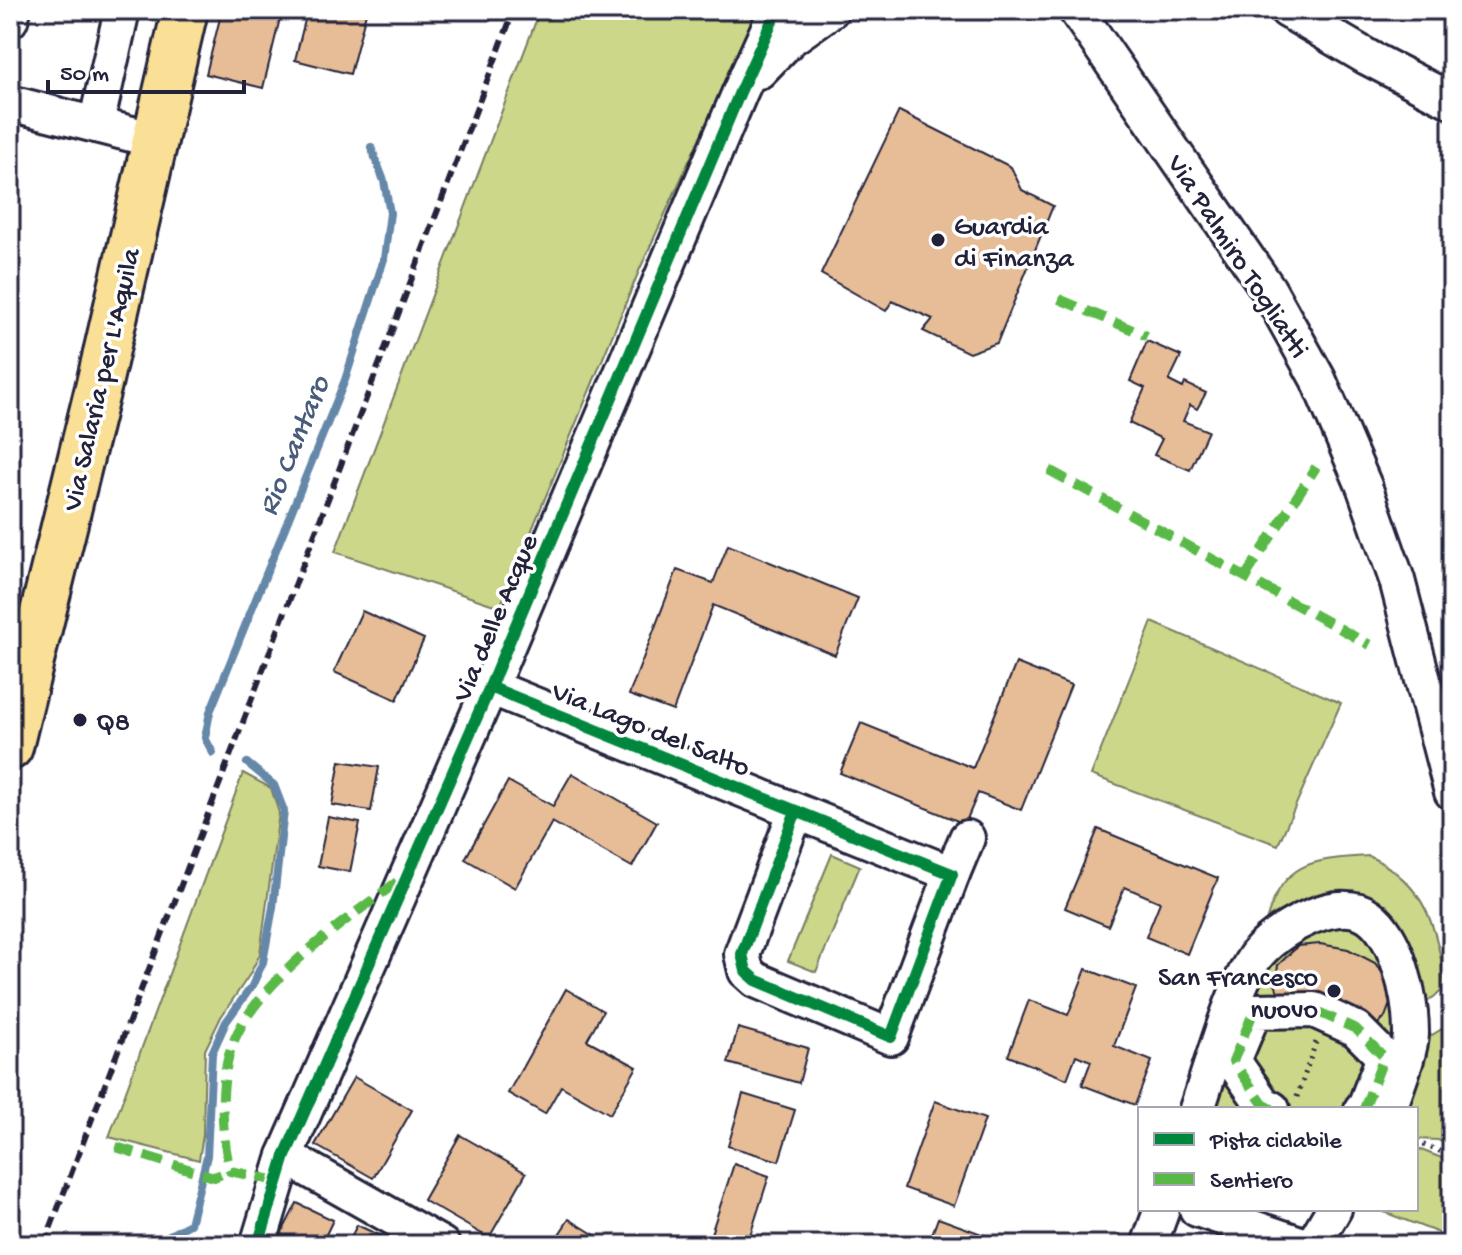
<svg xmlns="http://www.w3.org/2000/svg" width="1462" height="1255" font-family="'Gochi Hand',sans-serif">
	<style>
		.green { fill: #ccd78a; stroke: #777c62; stroke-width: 2 }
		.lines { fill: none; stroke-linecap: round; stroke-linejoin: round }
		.stream { stroke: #6587a8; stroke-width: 8 }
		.building { fill: #e7bd97; stroke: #22223b; stroke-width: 2 }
		.minor-casing { stroke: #22223b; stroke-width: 40 }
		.major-casing { stroke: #22223b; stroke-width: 50 }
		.path { stroke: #22223b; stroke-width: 5; stroke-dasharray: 2 6; stroke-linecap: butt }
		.minor { stroke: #fff; stroke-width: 34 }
		.major { stroke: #fadf96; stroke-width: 44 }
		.rail { stroke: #22223b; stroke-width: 6; stroke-dasharray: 12 6; stroke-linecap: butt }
		.quiet { stroke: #58b947; stroke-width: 10; stroke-dasharray: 20 10; stroke-linecap: butt }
		.cycleway-casing { stroke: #fff; stroke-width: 17 }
		.cycleway { stroke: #00873e; stroke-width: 12 }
		.poi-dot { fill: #22223b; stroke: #fff; stroke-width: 3 }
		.labels { text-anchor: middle; stroke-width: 7; stroke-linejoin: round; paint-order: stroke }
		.poi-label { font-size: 28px; fill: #22223b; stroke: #fff; text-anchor: start }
		.street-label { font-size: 28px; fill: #22223b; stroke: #fff }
		.water-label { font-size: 30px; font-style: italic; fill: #495d7b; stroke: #fff }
	</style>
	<rect width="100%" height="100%" fill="#fff"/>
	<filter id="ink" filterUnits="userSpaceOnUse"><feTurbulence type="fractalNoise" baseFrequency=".0125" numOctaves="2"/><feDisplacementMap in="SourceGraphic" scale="16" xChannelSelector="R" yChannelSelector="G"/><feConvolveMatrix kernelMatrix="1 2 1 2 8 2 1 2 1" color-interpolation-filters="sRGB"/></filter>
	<g filter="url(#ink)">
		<!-- green -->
		<g class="green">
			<path d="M540 10H758L639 271 500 607 335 552Z"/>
			<path d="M1152 622 1341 703 1278 845 1091 775Z"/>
			<path d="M243 773 271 788 279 813 260 954 250 974 221 1017 205 1050 203 1135 199 1160 109 1137Z"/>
			<path d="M832 854 860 866 816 972 788 961Z"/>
			<path d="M1369 856C1428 885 1436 927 1446 988L1424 1004C1419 984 1416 962 1410 943 1405 927 1395 913 1381 903 1343 874 1304 898 1267 918 1285 859 1314 860 1369 856Z"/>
			<path d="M1344 921 1378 940 1404 1033 1379 1109H1209L1250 994 1279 947Z"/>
			<path d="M1450 1024H1452V1147L1438 1140 1416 1139V1109H1402L1424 1040Z"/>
			<path d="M1416 1148 1452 1162V1238L1376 1209H1416Z"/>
		</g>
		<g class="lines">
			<!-- stream -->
			<g class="stream">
				<path d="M213 753 205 738 210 712 345 380 384 259 390 213 384 181 371 147"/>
				<path d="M151 1245 190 1224 207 1156 212 1053 226 1022 252 986 263 962 273 907 284 811 274 785 247 763"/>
			</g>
		</g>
		<!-- building -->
		<g class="building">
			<path d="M222 10H282L263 88 206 74Z"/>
			<path d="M301 10H355L366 13 350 74 295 60 307 12Z"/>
			<path d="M899 111 1011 167 1022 190 1053 206 997 343 969 353 923 331 933 319 892 301 886 311 821 274Z"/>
			<path d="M1147 341 1181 356 1169 381 1183 388 1185 383 1206 393 1197 409 1190 405 1183 421 1208 431 1190 470 1154 455 1162 439 1129 423 1145 388 1130 381Z"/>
			<path d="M728 545 858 598 835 655 713 605 673 711 629 695 677 570 713 583Z"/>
			<path d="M362 611 424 639 397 700 334 672Z"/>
			<path d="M1016 663 1071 685 1021 810 978 793 965 824 840 773 861 723 973 768Z"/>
			<path d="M340 761 379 767 371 811 332 805Z"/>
			<path d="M572 773 657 822 632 867 552 822 515 888 465 859 508 781 553 806Z"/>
			<path d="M328 817 360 823 350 872 318 866Z"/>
			<path d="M1098 829 1218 878 1187 954 1146 937 1160 902 1125 887 1108 926 1065 908Z"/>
			<path d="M1320 944 1348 949 1375 963 1388 981 1391 1001 1385 1017 1372 1030 1282 1002 1275 984 1278 965 1298 946Z"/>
			<path d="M1086 969 1136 988 1114 1046 1152 1061 1135 1105 1082 1085 1091 1061 1076 1055 1067 1079 1008 1056 1029 1000 1068 1015Z"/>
			<path d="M566 989 603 1011 587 1040 637 1067 610 1114 561 1086 545 1114 508 1093Z"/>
			<path d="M738 1028 808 1048 799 1083 728 1063Z"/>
			<path d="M354 1077 412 1110 373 1178 315 1145Z"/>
			<path d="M743 1094 795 1110 779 1161 728 1146Z"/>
			<path d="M935 1101 985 1119 954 1206 904 1188Z"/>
			<path d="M460 1135 526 1173 489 1238 423 1200Z"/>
			<path d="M734 1164 769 1176 747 1245H733L710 1237Z"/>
			<path d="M297 1203 333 1220 321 1245H282L284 1242 278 1240Z"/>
			<path d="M938 1218 990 1237 987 1245H928Z"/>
			<path d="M569 1219 611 1245H552Z"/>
			<path d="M357 1225 385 1238 381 1245H347Z"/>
			<path d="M219 1236 237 1242 236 1245H205Z"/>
		</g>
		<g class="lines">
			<defs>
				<g id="minor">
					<path d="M122 10 96 125 155 140"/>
					<path d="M1076 10 1268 289 1318 379 1364 486 1397 580 1452 792"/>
					<path d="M1287 10 1367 57 1452 101"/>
					<path d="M10 20 13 10"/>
					<path d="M759 71 790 39 831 10"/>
					<path d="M10 103 96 125"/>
					<path d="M490 687 907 856 952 874 891 1037 756 980 746 971 742 954 796 811"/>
					<path d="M952 874 967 838"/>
					<path d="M1197 1109C1210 1072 1236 976 1260 951 1281 928 1338 894 1369 916 1398 937 1411 998 1411 1033 1411 1052 1395 1090 1389 1109"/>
					<path d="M1272 1109 1263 1104 1233 1061 1254 1011 1314 1010 1356 1029 1384 1057 1364 1109H1362"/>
					<path d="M285 1156 442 1245"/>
					<path d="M1197 1209 1303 1245"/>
					<path d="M258 1245 285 1156 490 687 740 92 777 10"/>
					<path d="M1149 1245 1162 1209"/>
					<path d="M1313 1245 1334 1209"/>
				</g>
				<path id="major" d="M10 747 99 384 185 10"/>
			</defs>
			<!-- minor casing -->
			<use href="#minor" class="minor-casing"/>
			<!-- major casing -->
			<use href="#major" class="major-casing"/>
			<!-- path -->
			<g class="path">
				<path d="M1297 1097 1316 1042"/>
				<path d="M1416 1142 1452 1156"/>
			</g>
			<!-- minor -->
			<use href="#minor" class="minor"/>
			<!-- major -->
			<use href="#major" class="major"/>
			<!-- rail -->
			<path class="rail" d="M44 1245 514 10"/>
			<!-- quiet -->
			<g class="quiet">
				<path d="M1059 299 1147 336"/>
				<path d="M1049 470 1370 645"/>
				<path d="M1245 577 1316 467"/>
				<path d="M1272 1109 1263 1104 1233 1061 1254 1011 1314 1010 1356 1029 1384 1057 1364 1109H1362"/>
				<path d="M116 1147 214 1177 230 1171"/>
				<path d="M277 1181 230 1171C222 1135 219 1092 229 1055 247 986 349 918 404 877"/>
			</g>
			<defs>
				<g id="cycleway">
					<path d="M490 687 907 856 952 874 891 1037 756 980 746 971 742 954 796 811"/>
					<path d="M258 1245 285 1156 490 687 740 92 777 10"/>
				</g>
			</defs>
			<!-- cycleway casing -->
			<use href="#cycleway" class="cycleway-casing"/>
			<!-- cycleway -->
			<use href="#cycleway" class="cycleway"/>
		</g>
	</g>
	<!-- markers -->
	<g class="poi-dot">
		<circle cx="938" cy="240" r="8"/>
		<circle cx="80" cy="720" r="8"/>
		<circle cx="1334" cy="991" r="8"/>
	</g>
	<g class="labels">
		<!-- poi labels -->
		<g class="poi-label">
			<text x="954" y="234">Guardia<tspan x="954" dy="32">di Finanza</tspan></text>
			<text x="96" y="730">Q8</text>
			<text x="1318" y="985" text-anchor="end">San Francesco<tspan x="1318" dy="32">nuovo</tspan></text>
		</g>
		<!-- street labels -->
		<g class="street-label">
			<text transform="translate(1240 255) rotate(57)" y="10">Via Palmiro Togliatti</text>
			<text transform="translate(99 379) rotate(-77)" y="10">Via Salaria per L'Aquila</text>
			<text transform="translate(493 617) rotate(-67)" y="10">Via delle Acque</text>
			<text transform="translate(652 727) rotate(22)" y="10">Via Lago del Salto</text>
		</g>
		<!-- water labels -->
		<g class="water-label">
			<text transform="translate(292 445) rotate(-68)" y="10">Rio Cantaro</text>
		</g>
	</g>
	<!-- margin -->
	<rect width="1462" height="1255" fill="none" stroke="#fff" stroke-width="40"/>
	<rect x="20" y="20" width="1422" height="1215" fill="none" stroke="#22223b" stroke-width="3" filter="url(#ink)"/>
	<!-- legend -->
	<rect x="1138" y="1107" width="280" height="104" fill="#ffffff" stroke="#a7a7b1" stroke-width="2"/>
	<rect x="1154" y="1133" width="40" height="12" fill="#00873e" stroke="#a7a7b1" stroke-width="2"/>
	<text x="1210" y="1147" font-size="24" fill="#22223b">Pista ciclabile</text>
	<rect x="1154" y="1173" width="40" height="12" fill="#58b947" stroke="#a7a7b1" stroke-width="2"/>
	<text x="1210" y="1187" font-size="24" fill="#22223b">Sentiero</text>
	<!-- scale -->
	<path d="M48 80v12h196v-12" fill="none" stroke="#22223b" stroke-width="4"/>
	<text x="60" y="80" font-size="24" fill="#22223b" stroke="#ffffff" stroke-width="6" paint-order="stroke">50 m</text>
</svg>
